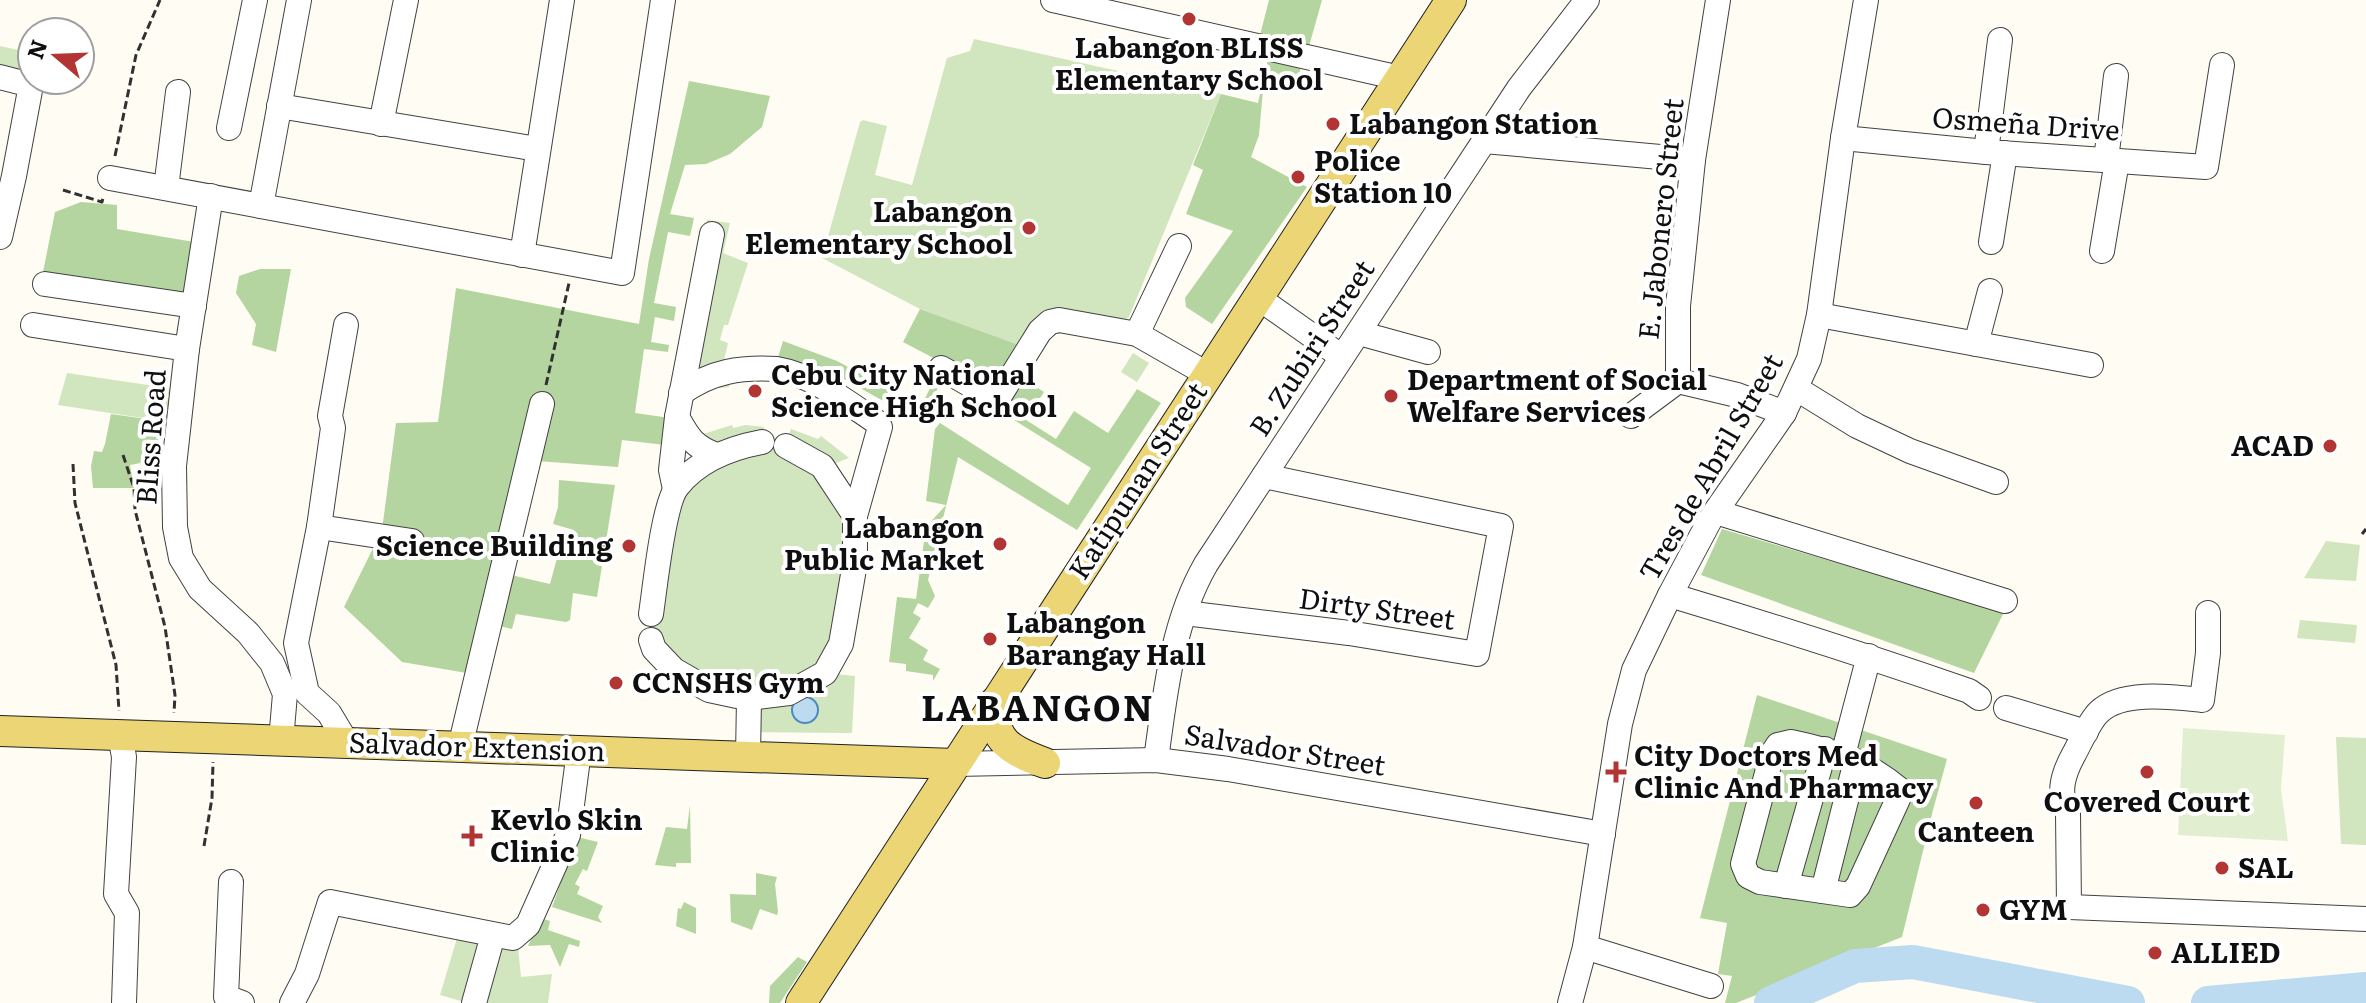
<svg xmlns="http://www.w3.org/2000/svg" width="2366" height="1003" font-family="Literata,serif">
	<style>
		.green { fill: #d1e6bf }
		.forest { fill: #b4d59f }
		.pitch { fill: #e2eed0 }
		.water { fill: #bcdaf0; stroke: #4a8ac0; stroke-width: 2 }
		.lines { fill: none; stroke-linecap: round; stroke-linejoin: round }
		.river { stroke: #bcdaf0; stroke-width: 34 }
		.minor-casing { stroke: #424242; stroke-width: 26 }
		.major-casing { stroke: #202020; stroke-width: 32 }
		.path { stroke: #313131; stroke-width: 3; stroke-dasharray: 8 4; stroke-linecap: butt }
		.minor { stroke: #fff; stroke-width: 24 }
		.major { stroke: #ebd575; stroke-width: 30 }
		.poi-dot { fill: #b23534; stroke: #fff; stroke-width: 3 }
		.labels { text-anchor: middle; stroke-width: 8; stroke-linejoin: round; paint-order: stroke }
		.poi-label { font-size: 28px; font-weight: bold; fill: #0f0f0f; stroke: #fff; text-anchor: start }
		.street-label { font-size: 28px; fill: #0f0f0f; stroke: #fff }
		.district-label { font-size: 36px; font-weight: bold; letter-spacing: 2px; fill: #0f0f0f; stroke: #fff }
	</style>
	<rect width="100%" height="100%" fill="#fefcf3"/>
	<!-- green -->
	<g class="green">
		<path d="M974 39 1221 94 1129 317 1123 321 1066 310 1022 346 920 309 822 258 860 122 863 120 887 126 875 175 912 185 947 58 970 51Z"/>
		<path d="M0 46 32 53V79L0 72Z"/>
		<path d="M707 220 730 223 723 253 748 263 728 325H724L720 340 728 343 724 360 735 363 729 387 707 389 686 399 703 238Z"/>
		<path d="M1133 353 1149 363 1137 382 1121 372Z"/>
		<path d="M67 373 175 389 169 422 58 405Z"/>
		<path d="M732 425 733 428 746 425 764 427 763 437 719 443 700 435Z"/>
		<path d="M791 429 818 439 821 436 849 458 836 463H826L787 441Z"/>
		<path d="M762 442H775L786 446 855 516 825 673 855 676 852 733 749 732 748 698 709 690 651 640V614L675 489Z"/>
		<path d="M2326 541 2360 545 2356 581 2304 578Z"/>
		<path d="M2300 620 2357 625 2355 643 2297 638Z"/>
		<path d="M2336 737 2366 738V845L2341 844Z"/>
		<path d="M457 938 518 947 521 977 552 974 548 1003H468L440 995Z"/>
	</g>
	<!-- forest -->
	<g class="forest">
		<path d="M1269 0H1322L1308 50 1259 39Z"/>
		<path d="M1268 59 1301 66 1299 75 1288 92 1263 90 1259 135 1251 157 1307 187 1212 324 1186 307 1185 298 1233 231 1186 214 1203 170 1193 165 1221 94 1258 103Z"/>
		<path d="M689 81 770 96 762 127 730 154 706 164 685 165 670 214 694 218 690 236 668 232 654 303 676 307 674 321 655 317 651 342 669 345 668 352 644 349 635 413 677 419 674 446 622 440 618 467 524 460 467 673 402 662 344 607 382 530 396 423 438 422 456 288 639 324 649 259Z"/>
		<path d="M81 202 117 205V229L200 243 192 301 42 277 55 212Z"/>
		<path d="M260 269H291L276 352 252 345 256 324 236 293 239 276Z"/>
		<path d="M920 309 1022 346 1008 369 1044 392 1026 420 1056 439 1074 411 1108 433 1137 389 1161 403 1077 530 958 457 928 580 935 596 928 608 918 603 913 613 921 618 909 638 928 650 923 660 940 669 933 681V675L906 671V664L889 662 897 597 916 599 926 527 946 505 926 501 935 429 940 423 1068 505 1091 468 945 377 923 412 912 407 896 408 831 372 823 386 776 364 783 341 837 361 921 406 943 363 903 342Z"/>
		<path d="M111 414 161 421 156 460 130 465 134 488H93L91 466 94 451 102 452 105 444Z"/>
		<path d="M559 480 615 485 597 597 573 593 570 620 566 622 516 614 512 629 495 625 511 575 550 584 557 558 568 557 574 530 553 524 558 507Z"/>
		<path d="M1722 529 2004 612 1974 673 1701 575Z"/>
		<path d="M1757 695 1947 759 1933 810 1902 937 1736 1003H1725L1732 976 1718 974 1727 923 1700 918Z"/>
		<path d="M690 805 691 863H676V867L655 865 666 827 687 829Z"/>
		<path d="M577 837 598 842 587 871 583 869 575 884 580 887 577 894 603 906 598 917 602 923 552 907Z"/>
		<path d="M756 873 777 877 775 884 778 912 777 915 760 909 752 930 731 922 730 894 756 895Z"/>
		<path d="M684 902 696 908V934L676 926 678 908 681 909Z"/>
		<path d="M540 918 550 921 548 930 580 941 579 947 569 944 560 967 550 945 528 946Z"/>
		<path d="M798 957 807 962 780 1003H769L770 986Z"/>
	</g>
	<!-- pitch -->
	<path class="pitch" d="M2183 728 2285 735 2281 789 2288 841 2178 835Z"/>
	<!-- water -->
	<circle class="water" cx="805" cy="710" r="13"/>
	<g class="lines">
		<!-- river -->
		<g class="river">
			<path d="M1771 1003 1855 966 1913 962 2128 1003"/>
			<path d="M2208 1003 2366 989"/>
		</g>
		<defs>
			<g id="minor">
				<path d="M1053 0 1400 78"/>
				<path d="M1718 0 1693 160 1678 306V381L1737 395 1784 413"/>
				<path d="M0 77 31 85 14 176 0 237"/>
				<path d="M279 106 537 149"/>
				<path d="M381 124 406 0"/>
				<path d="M229 128 255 0"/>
				<path d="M1843 138 1986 152 2206 167 2222 65"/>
				<path d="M1484 141 1693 160"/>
				<path d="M1986 152 2000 40"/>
				<path d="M2106 160 2116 76"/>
				<path d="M110 178 622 273 663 0"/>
				<path d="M166 188 178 92"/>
				<path d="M211 196 187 349 174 466 175 527 181 558 200 589 248 633 272 663 285 694 281 741"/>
				<path d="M261 206 299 0"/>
				<path d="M1991 242 2005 153"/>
				<path d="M2102 251 2117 161"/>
				<path d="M522 255 562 0"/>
				<path d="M45 284 194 306"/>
				<path d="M1257 297 1342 357"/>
				<path d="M1819 315 2091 365"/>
				<path d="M33 325 187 349"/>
				<path d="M346 325 330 416 333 428 319 527 296 643 307 693 329 713 347 743"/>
				<path d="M1359 333 1428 352"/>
				<path d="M1137 334 1179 246"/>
				<path d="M1976 344 1990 291"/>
				<path d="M941 368 997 400 1040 331 1050 322 1059 320 1137 334 1207 374"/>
				<path d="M1797 389 1857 426 1910 451 1996 482"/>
				<path d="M681 393C712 371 740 367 777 369 813 375 848 403 878 423L880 427 855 516"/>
				<path d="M1631 416 1678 381"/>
				<path d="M677 417C689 438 693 446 716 455"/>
				<path d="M675 489 671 470 677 417 712 234"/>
				<path d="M1716 512 2005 601"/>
				<path d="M319 527 412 541"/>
				<path d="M1670 595C1770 625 1870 657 1969 691L1979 698"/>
				<path d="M1185 613 1349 633 1477 654 1501 526 1264 476"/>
				<path d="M2208 613V653L2202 700C2173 697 2122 690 2099 712 2090 720 2080 743 2074 754 2063 774 2057 793 2068 813L2069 907 2366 919"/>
				<path d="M651 614C655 588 663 505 677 487 698 460 730 448 762 442"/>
				<path d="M651 640 654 649 674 670 709 690 737 696 749 698 789 693 825 673 841 644 855 563V516L822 466 786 446"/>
				<path d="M2006 708 2086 732"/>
				<path d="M120 735 124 757 116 894 127 913 124 1003"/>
				<path d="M1791 742C1834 751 1865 761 1899 789L1898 799 1858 886 1850 895 1760 882 1748 876 1743 864 1772 754 1778 745Z"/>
				<path d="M460 747 542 404"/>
				<path d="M1843 755 1869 656"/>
				<path d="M748 757 749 698"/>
				<path d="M1156 760C1165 694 1172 623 1206 564L1519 88 1587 0"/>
				<path d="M955 764 1156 760 1228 769 1603 834"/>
				<path d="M231 882 226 997 242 1003"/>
				<path d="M1786 886 1825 749"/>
				<path d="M1823 891 1856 761"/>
				<path d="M1585 947 1711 986"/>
				<path d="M292 1003 307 974 330 902 513 938 528 925 568 835 579 751"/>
				<path d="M474 1003 493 935"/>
				<path d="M1570 1003 1585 947 1620 724 1634 670 1670 595 1711 518 1784 413 1809 359 1819 315 1843 138 1866 0"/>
			</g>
			<g id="major">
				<path d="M995 702C990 741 1012 751 1045 763"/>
				<path d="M0 731 955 764"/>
				<path d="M801 1003 1451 0"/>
			</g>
		</defs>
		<!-- minor casing -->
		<use href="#minor" class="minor-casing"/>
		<!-- major casing -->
		<use href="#major" class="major-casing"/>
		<!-- path -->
		<g class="path">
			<path d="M115 156 136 55 160 0"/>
			<path d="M63 190 102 202 103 198"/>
			<path d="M546 385 569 283"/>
			<path d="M123 455 134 488 135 510 165 627 175 695 174 713"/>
			<path d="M73 464 75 503 116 665 119 711"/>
			<path d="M2362 534 2366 529"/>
			<path d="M204 846 212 798 213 762"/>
		</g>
		<!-- minor -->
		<use href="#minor" class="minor"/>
		<!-- major -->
		<use href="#major" class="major"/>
	</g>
	<!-- markers -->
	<g class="poi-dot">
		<circle cx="1189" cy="19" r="8"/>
		<circle cx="1333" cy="124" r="8"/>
		<circle cx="1298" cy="177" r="8"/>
		<circle cx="1029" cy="228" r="8"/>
		<circle cx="755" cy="391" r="8"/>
		<circle cx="1391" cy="396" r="8"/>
		<circle cx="2330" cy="446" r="8"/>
		<circle cx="1000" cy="544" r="8"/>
		<circle cx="629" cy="546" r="8"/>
		<circle cx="990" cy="639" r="8"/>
		<circle cx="616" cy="683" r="8"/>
		<path d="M1612 760h8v8h8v8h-8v8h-8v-8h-8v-8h8z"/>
		<circle cx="2147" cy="772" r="8"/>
		<circle cx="1976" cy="803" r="8"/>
		<path d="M468 824h8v8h8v8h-8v8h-8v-8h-8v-8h8z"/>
		<circle cx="2222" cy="868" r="8"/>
		<circle cx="1983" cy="910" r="8"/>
		<circle cx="2155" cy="953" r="8"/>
	</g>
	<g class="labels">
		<!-- poi labels -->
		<g class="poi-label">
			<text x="1189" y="58" text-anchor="middle">Labangon BLISS<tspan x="1189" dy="32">Elementary School</tspan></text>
			<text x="1349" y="134">Labangon Station</text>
			<text x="1314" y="171">Police<tspan x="1314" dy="32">Station 10</tspan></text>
			<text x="1013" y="222" text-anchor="end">Labangon<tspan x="1013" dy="32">Elementary School</tspan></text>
			<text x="771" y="385">Cebu City National<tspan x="771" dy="32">Science High School</tspan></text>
			<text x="1407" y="390">Department of Social<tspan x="1407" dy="32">Welfare Services</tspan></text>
			<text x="2314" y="456" text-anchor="end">ACAD</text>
			<text x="984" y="538" text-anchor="end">Labangon<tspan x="984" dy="32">Public Market</tspan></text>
			<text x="613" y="556" text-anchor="end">Science Building</text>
			<text x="1006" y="633">Labangon<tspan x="1006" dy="32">Barangay Hall</tspan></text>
			<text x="632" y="693">CCNSHS Gym</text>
			<text x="1634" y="766">City Doctors Med<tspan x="1634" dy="32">Clinic And Pharmacy</tspan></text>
			<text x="2147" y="812" text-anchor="middle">Covered Court</text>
			<text x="490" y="830">Kevlo Skin<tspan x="490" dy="32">Clinic</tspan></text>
			<text x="1976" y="842" text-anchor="middle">Canteen</text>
			<text x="2238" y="878">SAL</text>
			<text x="1999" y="920">GYM</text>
			<text x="2171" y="963">ALLIED</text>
		</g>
		<!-- street labels -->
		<g class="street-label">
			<text transform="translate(2026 124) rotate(4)" y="10">Osmeña Drive</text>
			<text transform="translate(1661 219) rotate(-84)" y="10">E. Jabonero Street</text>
			<text transform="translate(1312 348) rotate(-57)" y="10">B. Zubiri Street</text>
			<text transform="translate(151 437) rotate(-86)" y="10">Bliss Road</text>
			<text transform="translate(1711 467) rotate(-60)" y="10">Tres de Abril Street</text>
			<text transform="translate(1138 481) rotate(-57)" y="10">Katipunan Street</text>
			<text transform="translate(1377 609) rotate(8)" y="10">Dirty Street</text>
			<text transform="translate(477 747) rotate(2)" y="10">Salvador Extension</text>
			<text transform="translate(1285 750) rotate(9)" y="10">Salvador Street</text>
		</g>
		<!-- district labels -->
		<g class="district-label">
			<text x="1038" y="721">LABANGON</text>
		</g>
	</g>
	<!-- north arrow -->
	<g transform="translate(56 56) rotate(289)"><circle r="38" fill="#ffffff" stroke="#9f9f9f" stroke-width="2"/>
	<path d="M0-6L14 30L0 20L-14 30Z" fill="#b23534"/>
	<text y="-12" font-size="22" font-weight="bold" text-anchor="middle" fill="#0f0f0f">N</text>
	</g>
</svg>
